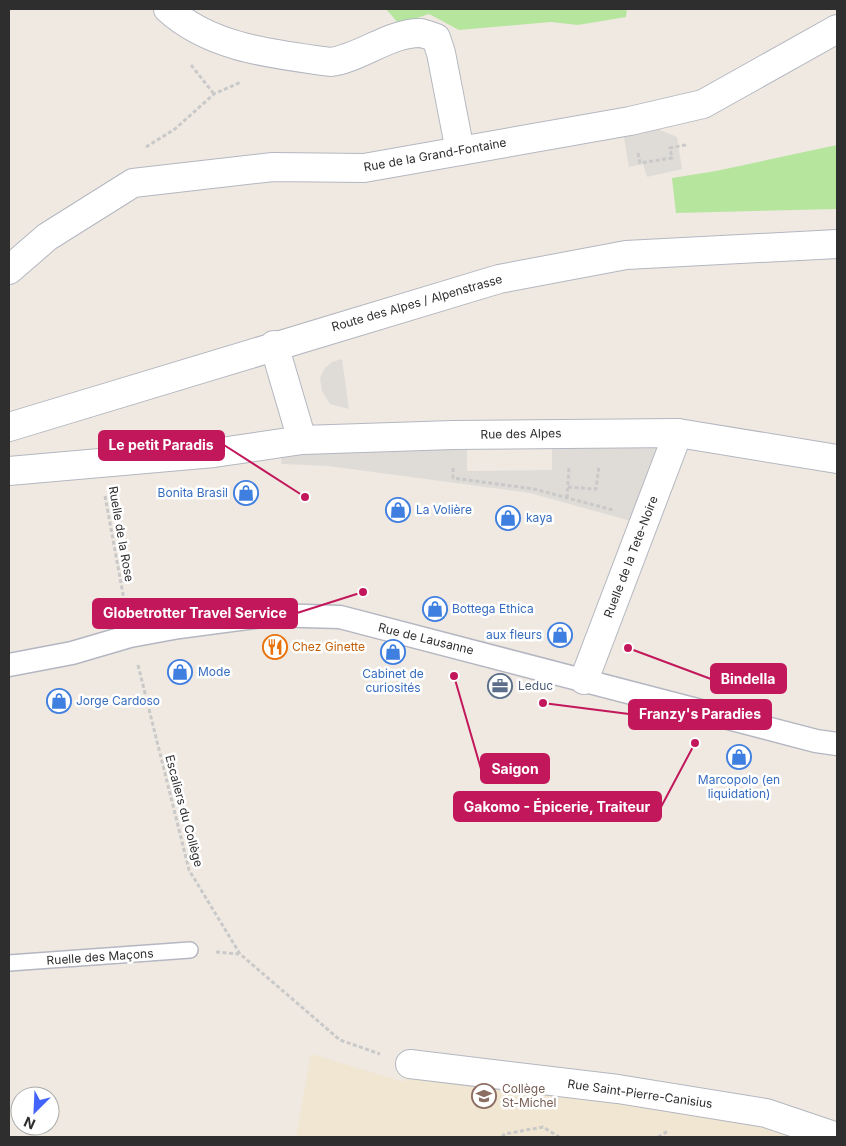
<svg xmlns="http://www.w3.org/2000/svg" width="846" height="1146" font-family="Inter,sans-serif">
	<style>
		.education { fill: #f0e6d1 }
		.green { fill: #b6e59e }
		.plaza { fill: #dfdcd8; fill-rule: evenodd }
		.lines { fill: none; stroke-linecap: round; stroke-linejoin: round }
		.service-casing { stroke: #b4b7c1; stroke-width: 18 }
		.pedestrian-casing { stroke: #b4b7c1; stroke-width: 25 }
		.minor-casing { stroke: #b4b7c1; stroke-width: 30 }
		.secondary-casing { stroke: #b4b7c1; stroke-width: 30 }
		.path { stroke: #c9c9c9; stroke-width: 3; stroke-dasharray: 4 2.5; stroke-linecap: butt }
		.service { stroke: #fff; stroke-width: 15 }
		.pedestrian { stroke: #fff; stroke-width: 22 }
		.minor { stroke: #fff; stroke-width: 28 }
		.secondary { stroke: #fff; stroke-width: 28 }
		.labels { text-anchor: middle; stroke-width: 5; stroke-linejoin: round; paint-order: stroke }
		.street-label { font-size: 12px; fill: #2e2e2e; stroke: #fff }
		.shop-label { font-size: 12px; fill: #366cbe; stroke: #fff; text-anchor: start }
		.food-label { font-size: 12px; fill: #c56008; stroke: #fff; text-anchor: start }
		.service-label { font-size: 12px; fill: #4e5e75; stroke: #fff; text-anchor: start }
		.education-label { font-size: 12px; fill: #785e54; stroke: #fff; text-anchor: start }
		.leader { fill: none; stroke: #c2185b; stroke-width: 2 }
		.callout-dot { fill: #c2185b; stroke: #fff; stroke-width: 2 }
		.callout { fill: #c2185b; stroke: #c2185b; stroke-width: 2 }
		.callout-label { font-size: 14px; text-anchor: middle; font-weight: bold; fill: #fff }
	</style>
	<rect width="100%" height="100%" fill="#efe9e1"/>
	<!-- education -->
	<path class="education" d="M311 1054 404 1082 410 1064 837 1137H296Z"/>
	<!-- green -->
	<g class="green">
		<path d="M386 9H627L626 17 578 25 551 22 459 30 429 14 399 24Z"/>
		<path d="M837 145V209L676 213 672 178 716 171Z"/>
	</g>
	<!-- plaza -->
	<g class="plaza">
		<path d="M659 126 660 130 677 137 682 169 647 177 643 164 629 167 623 132Z"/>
		<path d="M342 359 349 409 330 404 322 391 320 378 324 369 332 362Z"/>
		<path d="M673 439 638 523 530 493 328 466 281 464 282 450ZM552 446V470L467 471V447Z"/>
	</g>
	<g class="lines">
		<defs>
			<path id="service" d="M9 963 190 950"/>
			<path id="pedestrian" d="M9 665 72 653 130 636 179 627 270 615 340 617 816 741 837 744"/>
			<g id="minor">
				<path d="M168 9C212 49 275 54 331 62 360 58 391 32 421 33 425 34 431 36 436 38L441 53 460 151"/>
				<path d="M9 270 47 237 133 183 273 167 364 168 630 121 703 104 837 29"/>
				<path d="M274 345 302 440 453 435 678 433 837 459"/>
				<path d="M9 471 214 453 302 440"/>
				<path d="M584 680 678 433"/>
				<path d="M410 1064 618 1089 766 1113 837 1137"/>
			</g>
			<path id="secondary" d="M9 427 499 279 626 255 837 244"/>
		</defs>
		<!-- service casing -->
		<use href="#service" class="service-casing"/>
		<!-- pedestrian casing -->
		<use href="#pedestrian" class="pedestrian-casing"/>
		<!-- minor casing -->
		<use href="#minor" class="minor-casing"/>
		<!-- secondary casing -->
		<use href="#secondary" class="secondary-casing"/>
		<!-- path -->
		<g class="path">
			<path d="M191 65 214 94"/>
			<path d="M146 147 175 129 214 94 241 82"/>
			<path d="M638 153 640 163 672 158 670 148 685 145 687 143"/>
			<path d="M453 468V478L534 489 613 510"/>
			<path d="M568 487 596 489 599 466"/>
			<path d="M105 496 125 605"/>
			<path d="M567 498 569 466"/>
			<path d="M138 665 189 870 240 954 340 1040 380 1054"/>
			<path d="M216 952 239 954"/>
			<path d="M502 1137 505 1134 543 1127 559 1137"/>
			<path d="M658 1137 668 1131"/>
		</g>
		<!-- service -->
		<use href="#service" class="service"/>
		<!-- pedestrian -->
		<use href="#pedestrian" class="pedestrian"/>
		<!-- minor -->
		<use href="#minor" class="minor"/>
		<!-- secondary -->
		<use href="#secondary" class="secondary"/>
	</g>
	<!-- icons -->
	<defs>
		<symbol id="shop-ring" viewBox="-11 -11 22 22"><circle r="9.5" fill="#fff" stroke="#3f7fe0" stroke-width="1.5"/><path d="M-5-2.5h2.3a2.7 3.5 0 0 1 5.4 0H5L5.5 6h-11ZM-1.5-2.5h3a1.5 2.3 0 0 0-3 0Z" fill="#3f7fe0"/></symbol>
		<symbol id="restaurant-ring" viewBox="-11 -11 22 22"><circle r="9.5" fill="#fff" stroke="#e8710a" stroke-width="1.5"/><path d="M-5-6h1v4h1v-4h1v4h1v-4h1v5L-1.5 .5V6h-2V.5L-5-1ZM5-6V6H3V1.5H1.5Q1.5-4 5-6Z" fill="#e8710a"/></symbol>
		<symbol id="office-ring" viewBox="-11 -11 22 22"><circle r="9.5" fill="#fff" stroke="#5c6f8a" stroke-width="1.5"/><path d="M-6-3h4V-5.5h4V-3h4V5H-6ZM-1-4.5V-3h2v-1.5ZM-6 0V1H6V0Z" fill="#5c6f8a"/></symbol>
		<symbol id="school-ring" viewBox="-11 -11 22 22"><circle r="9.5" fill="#fff" stroke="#8d6e63" stroke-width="1.5"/><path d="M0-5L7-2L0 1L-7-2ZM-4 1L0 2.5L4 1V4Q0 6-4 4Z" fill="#8d6e63"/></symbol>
	</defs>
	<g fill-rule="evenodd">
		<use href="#shop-ring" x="232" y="479" width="28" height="28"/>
		<use href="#shop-ring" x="384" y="496" width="28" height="28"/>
		<use href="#shop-ring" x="494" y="504" width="28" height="28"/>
		<use href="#shop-ring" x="421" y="595" width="28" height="28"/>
		<use href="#shop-ring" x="546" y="621" width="28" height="28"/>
		<use href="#restaurant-ring" x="261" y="633" width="28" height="28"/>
		<use href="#shop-ring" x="379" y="638" width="28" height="28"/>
		<use href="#shop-ring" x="166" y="658" width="28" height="28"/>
		<use href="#office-ring" x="486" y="672" width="28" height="28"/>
		<use href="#shop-ring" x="45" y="687" width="28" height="28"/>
		<use href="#shop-ring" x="725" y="743" width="28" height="28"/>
		<use href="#school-ring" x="470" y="1082" width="28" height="28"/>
	</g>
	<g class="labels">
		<!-- street labels -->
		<g class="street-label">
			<text transform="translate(435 155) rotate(-10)" y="4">Rue de la Grand-Fontaine</text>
			<text transform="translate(417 303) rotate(-16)" y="4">Route des Alpes / Alpenstrasse</text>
			<text transform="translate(521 434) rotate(-1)" y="4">Rue des Alpes</text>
			<text transform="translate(121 534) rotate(80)" y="4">Ruelle de la Rose</text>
			<text transform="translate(631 557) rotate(-69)" y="4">Ruelle de la Tete-Noire</text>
			<text transform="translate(426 639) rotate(14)" y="4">Rue de Lausanne</text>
			<text transform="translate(184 811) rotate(75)" y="4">Escaliers du Collège</text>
			<text transform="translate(100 957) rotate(-4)" y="4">Ruelle des Maçons</text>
			<text transform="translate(640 1094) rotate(8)" y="4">Rue Saint-Pierre-Canisius</text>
		</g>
		<!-- shop labels -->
		<g class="shop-label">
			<text x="228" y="497" text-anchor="end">Bonita Brasil</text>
			<text x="416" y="514">La Volière</text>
			<text x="526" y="522">kaya</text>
			<text x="452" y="613">Bottega Ethica</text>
			<text x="542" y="639" text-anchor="end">aux fleurs</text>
			<text x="198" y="676">Mode</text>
			<text x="393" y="678" text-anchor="middle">Cabinet de<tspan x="393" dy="14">curiosités</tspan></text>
			<text x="76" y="705">Jorge Cardoso</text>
			<text x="739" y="784" text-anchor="middle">Marcopolo (en<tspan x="739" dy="14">liquidation)</tspan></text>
		</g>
		<!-- food labels -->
		<g class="food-label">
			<text x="292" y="651">Chez Ginette</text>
		</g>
		<!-- service labels -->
		<g class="service-label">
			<text x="518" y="690">Leduc</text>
		</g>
		<!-- education labels -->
		<g class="education-label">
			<text x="502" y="1093">Collège<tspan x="502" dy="14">St-Michel</tspan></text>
		</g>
	</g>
	<!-- callouts -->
	<path class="leader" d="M305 497L224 445M363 592L297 613M628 648L711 679M543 703L629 714M454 676L481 769M695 743L661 807"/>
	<g class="callout-dot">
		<circle cx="305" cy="497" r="5"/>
		<circle cx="363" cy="592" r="5"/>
		<circle cx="628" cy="648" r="5"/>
		<circle cx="543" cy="703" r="5"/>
		<circle cx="454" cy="676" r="5"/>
		<circle cx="695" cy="743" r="5"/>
	</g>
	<g class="callout">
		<rect x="99" y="431" width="125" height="29" rx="5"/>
		<rect x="93" y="599" width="204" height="29" rx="5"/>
		<rect x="711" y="664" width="75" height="29" rx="5"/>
		<rect x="629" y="700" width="142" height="29" rx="5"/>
		<rect x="481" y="754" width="68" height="29" rx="5"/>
		<rect x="454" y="792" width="207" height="29" rx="5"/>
	</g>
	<g class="callout-label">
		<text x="161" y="450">Le petit Paradis</text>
		<text x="195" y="618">Globetrotter Travel Service</text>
		<text x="748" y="684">Bindella</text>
		<text x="700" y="719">Franzy's Paradies</text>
		<text x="515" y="774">Saigon</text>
		<text x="557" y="812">Gakomo - Épicerie, Traiteur</text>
	</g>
	<!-- border -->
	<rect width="846" height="1146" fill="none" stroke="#2e2e2e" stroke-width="20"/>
	<!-- north arrow -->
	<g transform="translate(35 1111) rotate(204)"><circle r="24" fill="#ffffff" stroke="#ababab"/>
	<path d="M0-4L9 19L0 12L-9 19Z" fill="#4264fb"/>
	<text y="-8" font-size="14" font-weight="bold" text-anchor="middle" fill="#2e2e2e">N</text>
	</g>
</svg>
